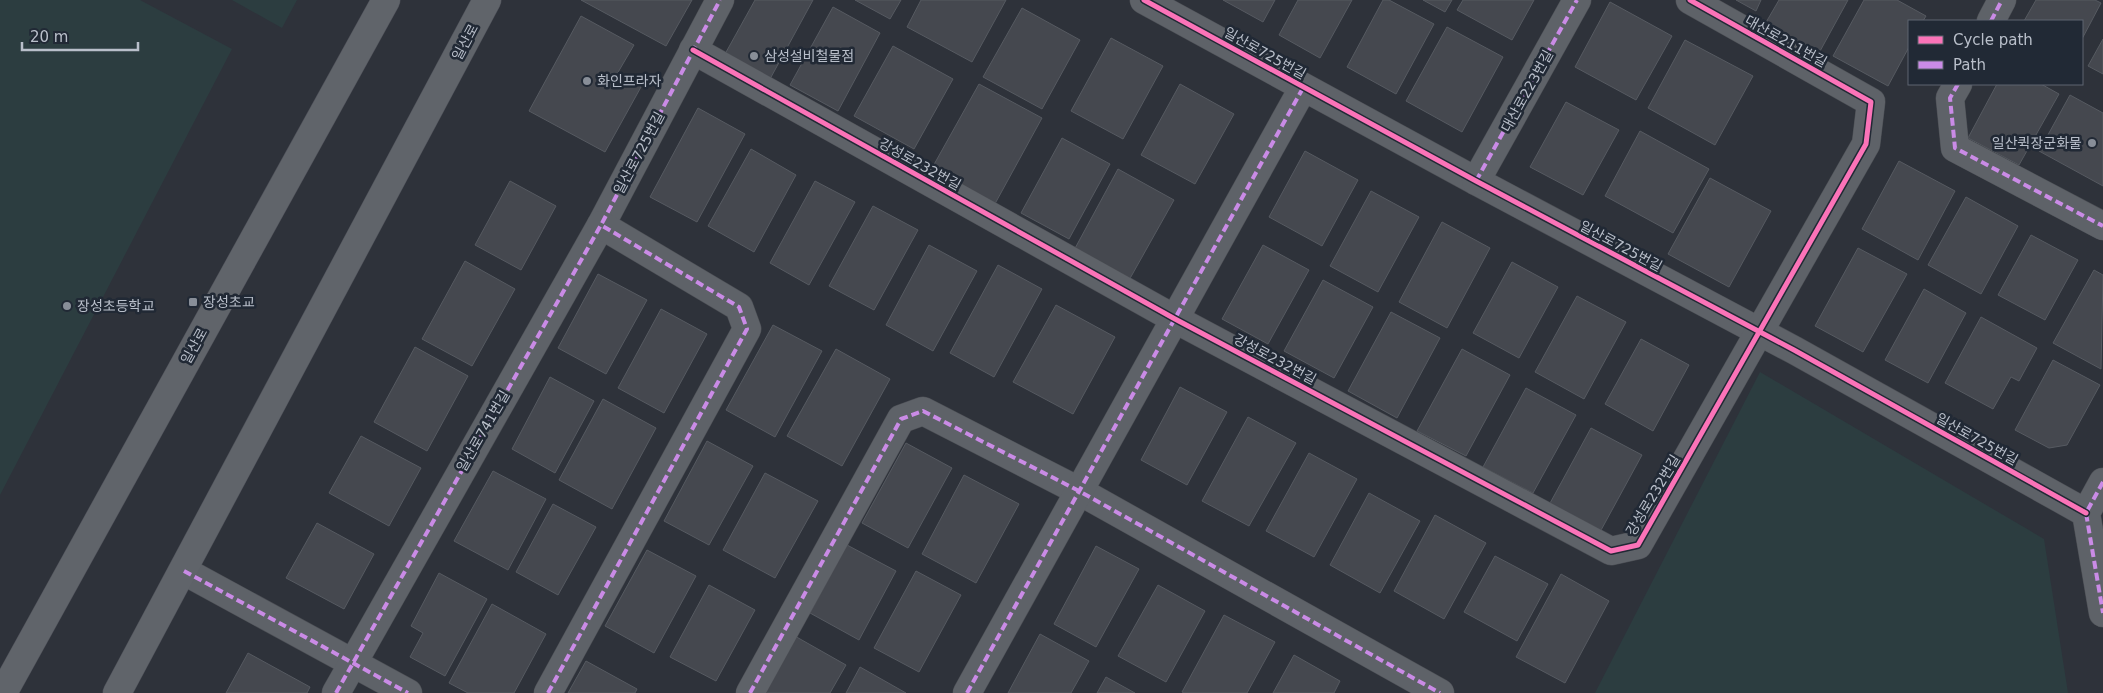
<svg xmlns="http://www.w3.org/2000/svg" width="2103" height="693" font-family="'DejaVu Sans','Noto Sans KR',sans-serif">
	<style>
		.green { fill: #2c3d40 }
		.building { fill: #45484f; stroke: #565a61 }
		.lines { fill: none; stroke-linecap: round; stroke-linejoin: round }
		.minor-casing { stroke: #4a4d53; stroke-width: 29 }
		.primary-casing { stroke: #4c4f57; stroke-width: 29 }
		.minor { stroke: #5e6268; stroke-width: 28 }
		.primary { stroke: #60646a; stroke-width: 28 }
		.quiet { stroke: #ca8be6; stroke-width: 4; stroke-dasharray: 8 4; stroke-linecap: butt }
		.cycleway-casing { stroke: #212935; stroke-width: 8 }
		.cycleway { stroke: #fb73b8; stroke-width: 5 }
		.poi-dot { fill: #888e98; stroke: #212935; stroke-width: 2 }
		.labels { text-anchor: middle; stroke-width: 5; stroke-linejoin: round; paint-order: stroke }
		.street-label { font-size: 14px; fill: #b9bfca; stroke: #212935 }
		.poi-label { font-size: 14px; fill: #b9bfca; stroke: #212935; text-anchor: start }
	</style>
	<rect width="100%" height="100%" fill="#2e323a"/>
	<!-- green -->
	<g class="green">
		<path d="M0 0H140L232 49 0 495Z"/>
		<path d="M232 0H297L282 28Z"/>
		<path d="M1760 372 2044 539 2068 693H1595Z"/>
	</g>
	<!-- building -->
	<g class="building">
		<path d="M581 0H692L666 46Z"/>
		<path d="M755 0H813L770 79 725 54Z"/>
		<path d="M855 0H901L890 19Z"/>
		<path d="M921 0H1006L972 62 907 27Z"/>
		<path d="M1223 0H1275L1263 22Z"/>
		<path d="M1298 0H1352L1320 58 1279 35Z"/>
		<path d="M1383 0H1389L1434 24 1396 94 1347 67Z"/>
		<path d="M1423 0H1452L1445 12Z"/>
		<path d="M1463 0H1534L1512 40 1457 10Z"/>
		<path d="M1736 0H1761L1756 11Z"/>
		<path d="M1779 0H1848L1819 53 1765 24Z"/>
		<path d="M1864 0H1897L1926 16 1923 21H1909V47L1888 86 1833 56Z"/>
		<path d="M2036 0H2095L2101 3 2082 39V21H2024Z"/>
		<path d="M1610 2 1672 36 1636 100 1575 67Z"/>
		<path d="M833 7 880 33 838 111 790 85Z"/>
		<path d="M1022 8 1080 40 1042 109 983 77Z"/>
		<path d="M581 16 634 45 617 74 641 87 605 152 529 111Z"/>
		<path d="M1447 27 1503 57 1462 132 1406 101Z"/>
		<path d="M1111 38 1163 66 1123 139 1071 111Z"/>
		<path d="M2103 39V74L2088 66Z"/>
		<path d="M1685 40 1753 76 1715 145 1648 108Z"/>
		<path d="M893 46 953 79 914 149 854 116Z"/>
		<path d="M979 84 1042 118 991 211 927 177Z"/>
		<path d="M1180 84 1234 114 1195 184 1141 155Z"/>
		<path d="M1997 84H2041L2059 94 2019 165 1968 138Z"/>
		<path d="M2070 95 2103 113V186L2039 151Z"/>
		<path d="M1566 102 1619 130 1583 195 1530 167Z"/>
		<path d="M698 108 745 134 697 222 650 197Z"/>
		<path d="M1640 131 1709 169 1673 233 1605 196Z"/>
		<path d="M1062 138 1110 164 1069 239 1021 213Z"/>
		<path d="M751 149 796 175 754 252 708 226Z"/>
		<path d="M1305 151 1358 180 1322 246 1269 217Z"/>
		<path d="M1899 161 1955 191 1918 260 1862 229Z"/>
		<path d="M1118 169 1174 200 1128 282 1073 252Z"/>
		<path d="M1710 178 1771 211 1729 287 1668 254Z"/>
		<path d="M510 181 556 206 521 270 475 245Z"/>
		<path d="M815 181 855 202 809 285 770 263Z"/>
		<path d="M1371 191 1419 217 1378 292 1330 266Z"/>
		<path d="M1966 197 2018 226 1981 294 1928 265Z"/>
		<path d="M873 206 918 230 874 310 829 286Z"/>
		<path d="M1442 222 1490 248 1447 328 1399 302Z"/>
		<path d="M2031 235 2078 260 2045 320 1998 295Z"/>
		<path d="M929 245 977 271 933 351 886 325Z"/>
		<path d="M1263 245 1309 270 1268 344 1222 319Z"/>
		<path d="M1858 248 1907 274 1863 352 1815 326Z"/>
		<path d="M465 261 515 289 472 366 422 339Z"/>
		<path d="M1512 262 1558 287 1519 358 1473 333Z"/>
		<path d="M998 265 1042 289 994 377 950 353Z"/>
		<path d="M2094 270 2103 275 2101 369 2053 343Z"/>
		<path d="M598 274 647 300 606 374 558 348Z"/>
		<path d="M1323 280 1373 307 1334 378 1284 351Z"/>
		<path d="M1924 289 1966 313 1928 383 1885 360Z"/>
		<path d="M1577 296 1626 322 1584 399 1535 372Z"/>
		<path d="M1056 305 1115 337 1073 414 1013 382Z"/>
		<path d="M661 309 707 334 664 413 618 388Z"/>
		<path d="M1391 312 1440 338 1397 418 1348 391Z"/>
		<path d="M1981 317 2037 348 2019 381 2011 377 1993 409 1945 383Z"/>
		<path d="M773 325 822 351 775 437 726 410Z"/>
		<path d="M1641 339 1689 365 1653 431 1605 404Z"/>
		<path d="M415 347 468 376 427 451 374 422Z"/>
		<path d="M836 349 890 379 842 466 787 436Z"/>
		<path d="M1462 349 1510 375 1466 456 1417 431Z"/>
		<path d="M2053 360 2100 385 2067 445 2049 448 2015 430Z"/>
		<path d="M550 377 594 401 555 473 512 449Z"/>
		<path d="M1180 387 1227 412 1187 485 1141 460Z"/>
		<path d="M1526 388 1576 415 1533 493 1483 467Z"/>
		<path d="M603 399 656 428 612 509 559 480Z"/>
		<path d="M1248 417 1296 443 1249 526 1202 501Z"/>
		<path d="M1591 428 1642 455 1600 532 1549 505Z"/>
		<path d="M361 436 421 468 389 526 329 493Z"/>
		<path d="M707 441 753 466 709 545 664 521Z"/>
		<path d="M906 443 952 468 908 548 862 523Z"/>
		<path d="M1309 453 1357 479 1314 557 1266 531Z"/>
		<path d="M493 471 546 499 508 570 454 541Z"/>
		<path d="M765 473 818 501 775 578 723 550Z"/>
		<path d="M964 475 1019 504 976 583 922 554Z"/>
		<path d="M1369 493 1420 521 1380 593 1330 565Z"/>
		<path d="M553 504 596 527 558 595 516 572Z"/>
		<path d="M1435 515 1486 543 1444 619 1394 591Z"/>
		<path d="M317 523 374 554 344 609 286 578Z"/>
		<path d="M847 545 896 571 859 640 810 613Z"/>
		<path d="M1096 546 1139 569 1096 647 1054 624Z"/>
		<path d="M647 550 696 576 654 653 605 626Z"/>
		<path d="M1495 556 1548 584 1517 641 1464 612Z"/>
		<path d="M916 571 961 595 919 672 874 648Z"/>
		<path d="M439 573 487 599 445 676 410 657 423 633 411 626Z"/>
		<path d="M1561 574 1609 601 1565 683 1516 657Z"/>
		<path d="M709 585 755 610 716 681 670 657Z"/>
		<path d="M1158 585 1205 611 1166 682 1118 656Z"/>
		<path d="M492 604 546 634 514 693H468L449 683Z"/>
		<path d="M1224 615 1275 642 1247 693H1184L1182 692Z"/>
		<path d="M1040 634 1089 661 1071 693H1008Z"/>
		<path d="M793 635 846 665 830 693H761Z"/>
		<path d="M248 653 310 687 307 693H226Z"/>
		<path d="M1294 655 1340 681 1334 693H1273Z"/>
		<path d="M586 661 637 689 635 693H568Z"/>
		<path d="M860 667 906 693H846Z"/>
		<path d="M1106 677 1135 693H1097Z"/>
	</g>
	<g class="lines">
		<defs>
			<g id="minor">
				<path d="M1144 0 1476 181 1794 350 2086 513"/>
				<path d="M1991 21 2002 0"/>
				<path d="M693 50 1175 319 1611 551 1638 545 1866 144 1871 102 1690 0"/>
				<path d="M1958 84 1950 98 1955 148 2103 226"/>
				<path d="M1476 181 1577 0"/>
				<path d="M2103 482 2086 513 2103 613"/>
				<path d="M184 571 408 693"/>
				<path d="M336 693 601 225 720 0"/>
				<path d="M548 693 747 329 739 307 601 225"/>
				<path d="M750 693 901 419 923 411 1079 491 1440 693"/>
				<path d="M967 693 1303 88"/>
			</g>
			<g id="primary">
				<path d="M3 693 386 0"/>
				<path d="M117 693 487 0"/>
			</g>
		</defs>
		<!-- minor casing -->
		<use href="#minor" class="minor-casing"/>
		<!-- primary casing -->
		<use href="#primary" class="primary-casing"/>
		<!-- minor -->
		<use href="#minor" class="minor"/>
		<!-- primary -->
		<use href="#primary" class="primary"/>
		<!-- quiet -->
		<g class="quiet">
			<path d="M1991 21 2002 0"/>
			<path d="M1958 84 1950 98 1955 148 2103 226"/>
			<path d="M1476 181 1577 0"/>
			<path d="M2103 482 2086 513 2103 613"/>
			<path d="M184 571 408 693"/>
			<path d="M336 693 601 225 720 0"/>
			<path d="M548 693 747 329 739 307 601 225"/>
			<path d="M750 693 901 419 923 411 1079 491 1440 693"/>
			<path d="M967 693 1303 88"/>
		</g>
		<defs>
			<g id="cycleway">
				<path d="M1144 0 1476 181 1794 350 2086 513"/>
				<path d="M693 50 1175 319 1611 551 1638 545 1866 144 1871 102 1690 0"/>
			</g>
		</defs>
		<!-- cycleway casing -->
		<use href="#cycleway" class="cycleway-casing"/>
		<!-- cycleway -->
		<use href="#cycleway" class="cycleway"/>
	</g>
	<!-- markers -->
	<g class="poi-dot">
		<circle cx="754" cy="56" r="5"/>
		<circle cx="587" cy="81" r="5"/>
		<circle cx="2092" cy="143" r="5"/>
		<rect x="188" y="297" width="10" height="10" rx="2.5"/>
		<circle cx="67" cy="306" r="5"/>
	</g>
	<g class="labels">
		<!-- street labels -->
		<g class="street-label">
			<text transform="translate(1786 41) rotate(29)" y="5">대산로211번길</text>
			<text transform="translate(465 42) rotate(-62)" y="5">일산로</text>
			<text transform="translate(1265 53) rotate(29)" y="5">일산로725번길</text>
			<text transform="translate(1527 91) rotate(-61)" y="5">대산로223번길</text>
			<text transform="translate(639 153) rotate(-62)" y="5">일산로725번길</text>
			<text transform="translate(920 164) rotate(29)" y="5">강성로232번길</text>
			<text transform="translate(1621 246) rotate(28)" y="5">일산로725번길</text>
			<text transform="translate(194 346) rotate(-61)" y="5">일산로</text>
			<text transform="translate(1275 359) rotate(28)" y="5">강성로232번길</text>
			<text transform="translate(483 431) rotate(-60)" y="5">일산로741번길</text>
			<text transform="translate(1977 439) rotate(29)" y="5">일산로725번길</text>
			<text transform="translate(1653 495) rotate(-59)" y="5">강성로232번길</text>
		</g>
		<!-- poi labels -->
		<g class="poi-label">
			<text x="764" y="61">삼성설비철물점</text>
			<text x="597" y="86">화인프라자</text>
			<text x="2082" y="148" text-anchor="end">일산퀵장군화물</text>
			<text x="203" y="307">장성초교</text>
			<text x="77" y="311">장성초등학교</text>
		</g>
	</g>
	<!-- legend -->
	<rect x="1908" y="20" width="175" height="65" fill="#212935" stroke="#5e6571"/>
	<rect x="1918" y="36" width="25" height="8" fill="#fb73b8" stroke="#5e6571"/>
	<text x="1953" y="45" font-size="15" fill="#b9bfca">Cycle path</text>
	<rect x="1918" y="61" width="25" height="8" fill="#ca8be6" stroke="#5e6571"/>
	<text x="1953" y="70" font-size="15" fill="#b9bfca">Path</text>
	<!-- scale -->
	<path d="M22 42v8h116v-8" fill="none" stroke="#b9bfca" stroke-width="2.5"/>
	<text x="30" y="42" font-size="15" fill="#b9bfca" stroke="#212935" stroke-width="4" paint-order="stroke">20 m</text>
</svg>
